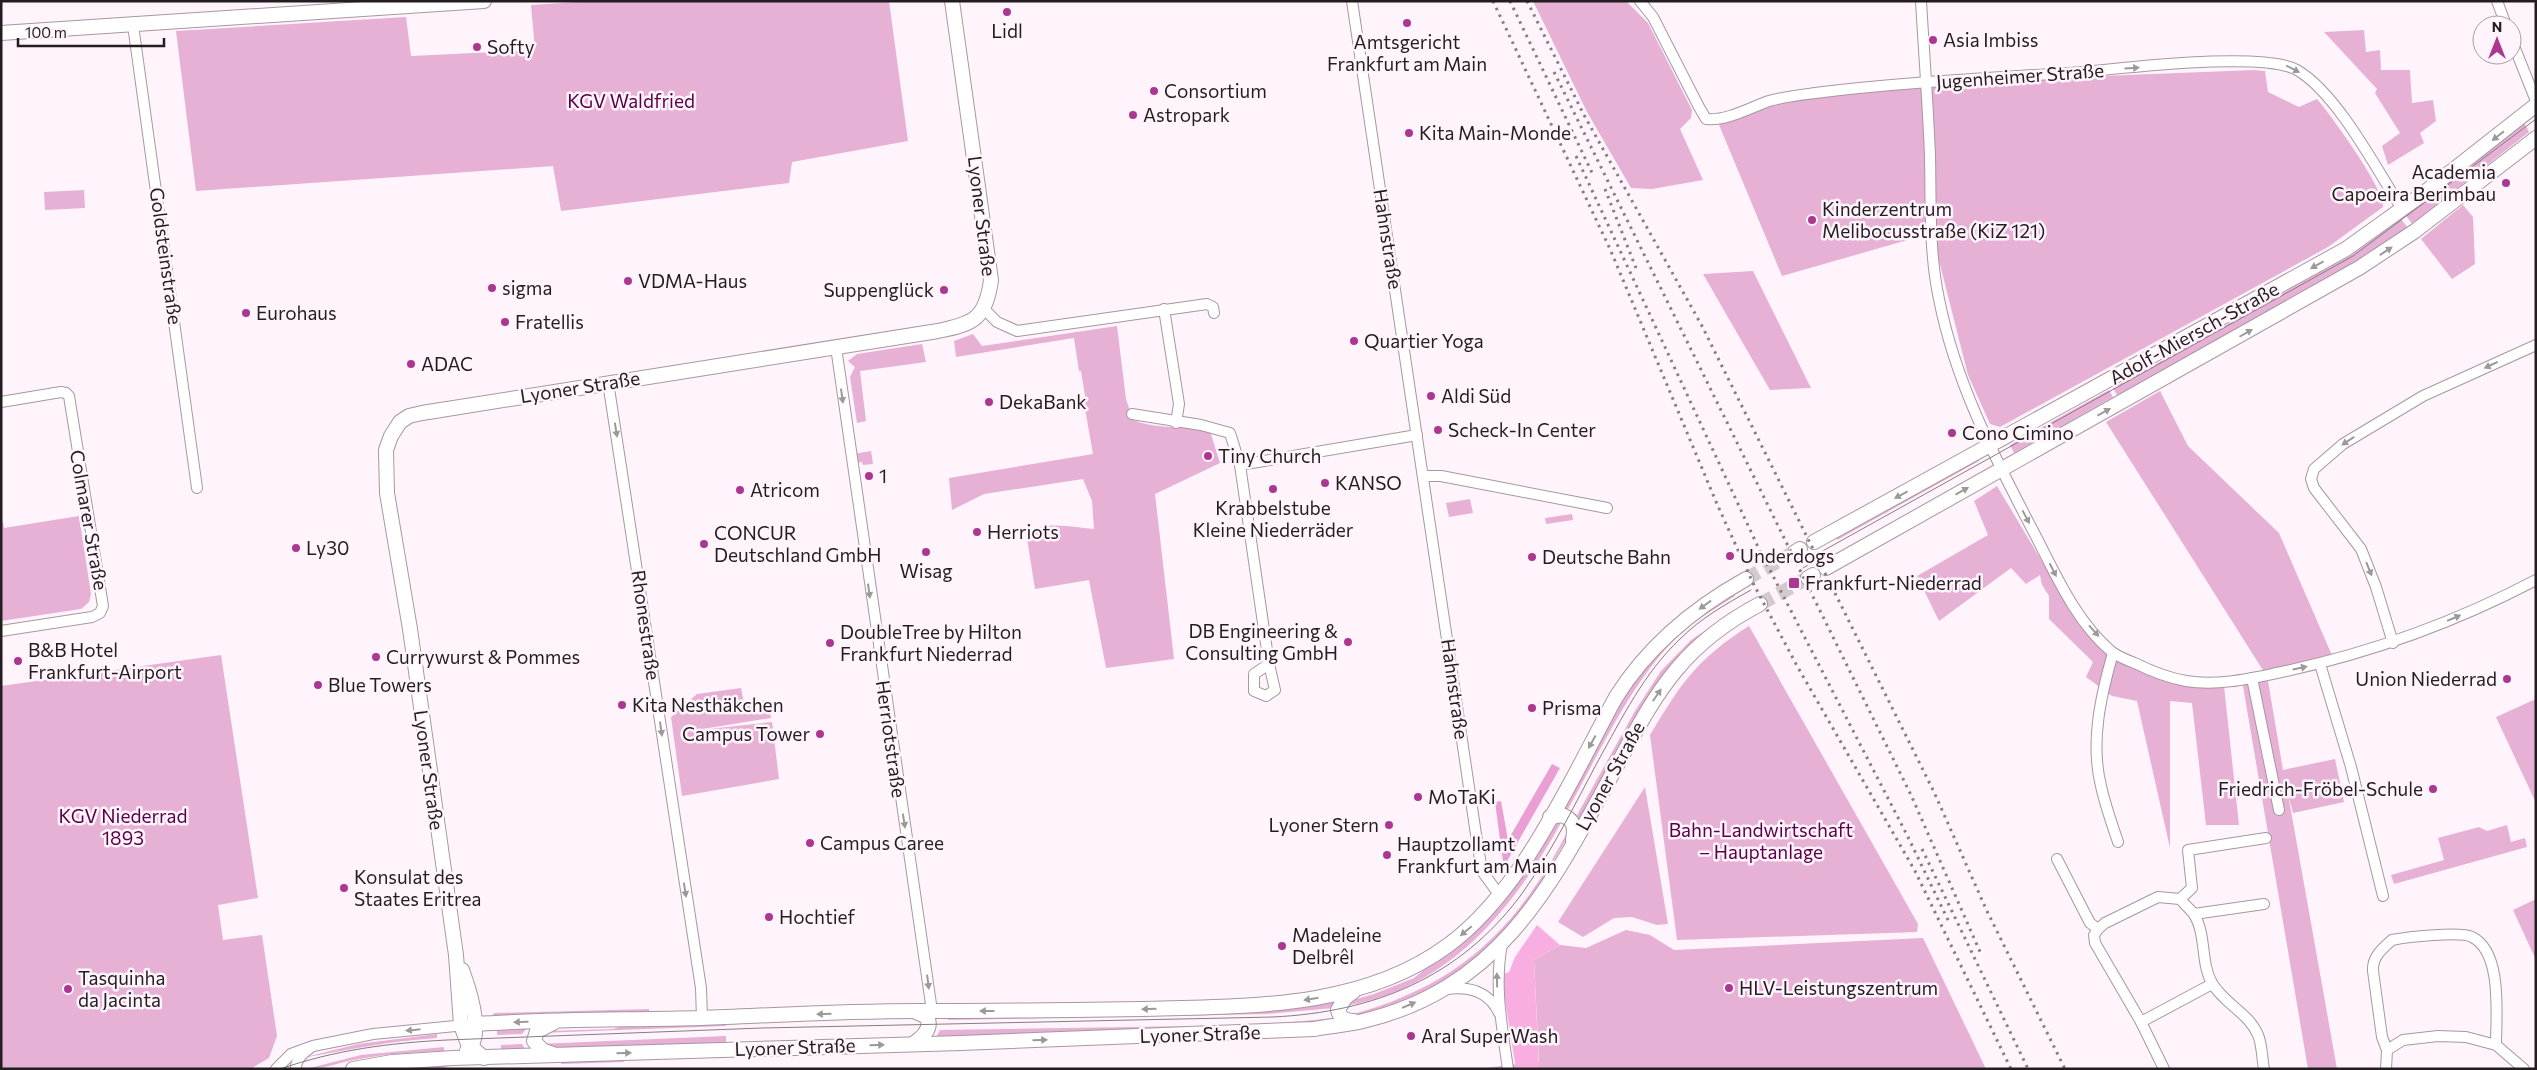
<svg xmlns="http://www.w3.org/2000/svg" width="2537" height="1070" font-family="Commissioner,sans-serif">
	<style>
		.green { fill: #e7b0d5 }
		.forest { fill: #f9aee2 }
		.water { fill: #e99fd3 }
		.lines { fill: none; stroke-linecap: round; stroke-linejoin: round }
		.secondary-tunnel { stroke: #d3c9cf; stroke-width: 14; stroke-dasharray: 14 7; stroke-linecap: butt }
		.street-casing { stroke: #a797a1; stroke-width: 12 }
		.secondary-casing { stroke: #a797a1; stroke-width: 16 }
		.street { stroke: #fff; stroke-width: 10 }
		.secondary { stroke: #fff; stroke-width: 14 }
		.tram { stroke: #857d82; stroke-width: 1 }
		.rail { stroke: #857d82; stroke-width: 3; stroke-dasharray: 2.5 5; stroke-linecap: butt }
		.oneway { fill: #9c999b }
		.poi-dot { fill: #ab3790; stroke: #fff4fb; stroke-width: 2 }
		.labels { text-anchor: middle; stroke-width: 5; stroke-linejoin: round; paint-order: stroke }
		.poi-label { font-size: 19px; fill: #231d21; stroke: #fff4fb; text-anchor: start }
		.street-label { font-size: 19px; fill: #231d21; stroke: #fff4fb }
		.park-label { font-size: 19px; fill: #5a0049; stroke: #fff4fb }
	</style>
	<rect width="100%" height="100%" fill="#fff4fb"/>
	<!-- green -->
	<g class="green">
		<path d="M595 1H889L908 141 792 162 789 183 561 211 553 166 196 191 176 31 406 17 411 56 535 50 531 5Z"/>
		<path d="M1533 1H1626L1648 23 1692 110 1691 118 1680 129 1703 180 1652 189 1631 188 1587 112Z"/>
		<path d="M2364 30 2366 52 2380 50 2381 70H2410L2412 103 2433 100 2436 121 2420 133 2424 143 2388 165 2382 146 2400 133 2375 93 2377 89 2324 32Z"/>
		<path d="M2254 70 2265 71 2268 92 2299 107 2317 99C2331 115 2386 191 2383 207L2328 247 2000 427 1990 424 1968 375 1932 233 1782 276 1717 120 1813 93 1926 83Z"/>
		<path d="M2523 121 2529 132 2412 224 2405 214Z"/>
		<path d="M84 190 85 208 45 210 44 192Z"/>
		<path d="M2463 205 2473 217 2475 264 2452 279 2421 239Z"/>
		<path d="M2401 219 2408 228 2353 265 2117 395 2113 388 2353 254Z"/>
		<path d="M1753 271 1811 388 1770 390 1703 274Z"/>
		<path d="M1117 326 1126 399 1133 420C1156 429 1185 427 1209 428L1220 463 1155 494 1174 659 1106 668 1089 580 1035 589 1026 532C1050 521 1069 527 1094 529L1092 501 1083 479 984 494 952 510 949 478 1093 454 1084 403 1086 402 1081 371H1079L1074 338 956 357 954 341 973 334 982 346Z"/>
		<path d="M922 344 926 362 860 371 866 421 857 423 850 377 855 367 848 361 857 354Z"/>
		<path d="M2109 390 2113 397 2014 453 2010 445Z"/>
		<path d="M2160 391 2188 446 2279 533 2334 660 2267 675 2283 770 2335 759 2344 802 2293 813 2288 794 2337 1069H2308L2242 680 2266 675 2106 422Z"/>
		<path d="M871 451 873 464 863 465 862 462 856 463 854 454Z"/>
		<path d="M1978 459 1979 461 1837 540 1835 536 1875 517Z"/>
		<path d="M1983 471 1847 553 1845 549Z"/>
		<path d="M1997 486 2062 595 2113 653 2150 675 2224 686 2239 825H2206L2192 703 2170 701V848L2137 701 2112 696 2086 677 2093 662 2049 619V596L2042 585 2040 575 2026 584 2011 568 1939 621 1917 576 1988 535 1974 501Z"/>
		<path d="M1470 499 1473 513 1449 517 1446 503Z"/>
		<path d="M1572 514 1573 520 1546 524 1545 518Z"/>
		<path d="M79 516 91 594 89 602 81 609 1 621V522H3L4 528Z"/>
		<path d="M1733 592 1735 596C1713 610 1691 622 1673 641 1628 688 1600 752 1568 809H1560C1580 773 1597 734 1619 701 1649 656 1690 623 1733 592Z"/>
		<path d="M1741 607 1744 610 1706 633 1577 829 1576 817 1635 711 1661 671 1691 640Z"/>
		<path d="M1749 626 1918 924 1917 932 1677 940 1650 735C1681 683 1697 659 1749 626Z"/>
		<path d="M221 655 258 898 218 905 223 940 262 935 277 1036 269 1058 252 1068 239 1069H1V686Z"/>
		<path d="M741 688 744 703 769 700 771 718 690 731 772 722 779 779 682 796 671 717 697 694Z"/>
		<path d="M2536 699V803L2496 717Z"/>
		<path d="M1645 787 1668 924 1657 925 1632 917 1614 918 1583 937 1558 922Z"/>
		<path d="M1562 821C1514 908 1449 989 1345 1006L1349 1001 1374 994 1414 978 1484 922 1514 888 1553 824Z"/>
		<path d="M2507 825 2511 842 2525 838 2527 847 2394 884 2391 875 2444 860 2438 838 2479 827 2487 831Z"/>
		<path d="M1569 829V835L1538 887 1516 918 1471 966 1400 1004 1353 1019 1347 1016C1459 986 1516 931 1569 829Z"/>
		<path d="M2536 899V960L2513 910Z"/>
		<path d="M1626 930 1650 935 1674 950 1923 938 1986 1069H1479L1539 1061 1534 960 1560 945 1586 948Z"/>
		<path d="M1336 999 1334 1008 1267 1014 948 1020V1015Z"/>
		<path d="M649 1009V1012L492 1016 494 1013Z"/>
		<path d="M1336 1018 1337 1022 935 1039 940 1030 1258 1025Z"/>
		<path d="M725 1021 726 1026 540 1033 546 1031 613 1029 629 1024Z"/>
		<path d="M528 1027 522 1034 497 1035V1028Z"/>
		<path d="M437 1034V1038C390 1041 347 1050 302 1058L358 1044Z"/>
		<path d="M726 1036V1045L546 1049 538 1044Z"/>
		<path d="M522 1044 526 1050H501V1045Z"/>
		<path d="M444 1047V1051C415 1052 387 1054 359 1059 340 1062 324 1069 306 1069L361 1055Z"/>
		<path d="M621 1058 624 1062 561 1064 563 1060Z"/>
		<path d="M450 1065 441 1069H389Z"/>
	</g>
	<!-- forest -->
	<path class="forest" d="M1537 925 1560 945 1534 960 1539 1069H1516L1504 994 1503 974 1509 972 1515 957Z"/>
	<!-- water -->
	<path class="water" d="M1552 764 1560 768 1506 863 1503 862 1495 802 1501 801 1508 840Z"/>
	<g class="lines">
		<!-- secondary-tunnel -->
		<g class="secondary-tunnel">
			<path d="M1746 579 1795 552"/>
			<path d="M1760 604 1808 578"/>
		</g>
		<defs>
			<g id="street">
				<path d="M1352 1 1477 841 1482 871 1500 896"/>
				<path d="M1640 1 1653 17 1699 107 1706 119C1727 121 1749 108 1769 101 1783 97 1800 95 1815 93 1904 82 1993 78 2082 72 2127 68 2263 51 2297 70 2337 93 2377 170 2402 209"/>
				<path d="M1921 1C1924 53 1928 104 1930 156 1931 203 1929 253 1939 299 1955 381 1993 454 2031 527 2054 570 2074 620 2112 652 2119 657 2129 661 2137 664 2153 672 2170 678 2186 681 2217 686 2248 679 2277 673 2368 654 2454 623 2536 580"/>
				<path d="M2497 1 2506 25"/>
				<path d="M133 25 197 488"/>
				<path d="M2512 41 2536 101"/>
				<path d="M984 309 997 322 1017 331 1207 304 1213 307 1214 313"/>
				<path d="M1164 309 1179 404 1176 423"/>
				<path d="M836 347 932 1011"/>
				<path d="M608 382 701 988 702 1018"/>
				<path d="M1 402 61 392 66 393 69 396 103 606 100 613 92 617 1 631"/>
				<path d="M1132 414 1201 425 1230 433 1240 465 1417 435"/>
				<path d="M1240 465 1269 664"/>
				<path d="M1423 476H1441L1607 508"/>
				<path d="M2393 643 2376 587 2361 549 2314 488 2311 479 2314 469 2343 444 2423 396 2536 345"/>
				<path d="M2113 653C2101 695 2090 742 2101 786 2105 805 2112 824 2118 842"/>
				<path d="M1269 664 1275 690 1266 696 1254 691V674Z"/>
				<path d="M2320 664 2351 767 2383 896"/>
				<path d="M2252 678 2279 810"/>
				<path d="M2057 859 2090 923 2098 929 2094 935 2095 943 2141 1022 2164 1069"/>
				<path d="M2180 899 2192 888 2188 850 2266 838"/>
				<path d="M2194 914 2264 904"/>
				<path d="M2098 929 2105 923 2158 897 2180 899C2184 904 2189 908 2193 913 2207 933 2200 962 2212 983 2224 1004 2249 1013 2258 1035 2262 1044 2262 1058 2264 1069"/>
				<path d="M1502 944C1494 986 1502 1027 1508 1069"/>
				<path d="M1446 989C1468 986 1489 991 1499 1013"/>
				<path d="M2141 1022 2212 984"/>
				<path d="M2387 1050 2382 1037 2373 971C2372 957 2382 949 2392 940 2407 937 2461 931 2472 937 2503 952 2496 1017 2496 1045"/>
				<path d="M276 1069 291 1054 313 1046 373 1034 466 1025"/>
				<path d="M296 1069C295 1060 303 1053 310 1048"/>
				<path d="M2386 1069 2387 1050 2403 1040 2438 1036 2466 1037 2496 1045 2524 1069"/>
			</g>
			<g id="secondary">
				<path d="M1 33 484 1"/>
				<path d="M1814 542 2346 249 2420 196 2536 105"/>
				<path d="M1795 552 1800 549"/>
				<path d="M1826 568 2359 268 2415 231 2536 138"/>
				<path d="M1808 578 1813 575"/>
				<path d="M1550 817 1562 815C1575 820 1575 828 1573 840"/>
				<path d="M462 970C469 989 485 1036 467 1051"/>
				<path d="M1354 991 1345 998 1338 1010C1340 1019 1346 1021 1354 1021"/>
				<path d="M475 1024C550 1019 626 1020 701 1018 779 1015 857 1010 934 1011 1003 1011 1072 1010 1141 1009 1244 1006 1360 1010 1447 946 1523 891 1571 779 1616 697 1648 646 1694 608 1746 579"/>
				<path d="M913 1044C922 1038 933 1029 927 1017L916 1012"/>
				<path d="M553 1054 542 1050 534 1041 537 1031 553 1023"/>
				<path d="M484 1058 468 1044 461 1025 456 955 410 629 387 493 386 450 391 436 400 422 409 416 422 413 938 331C974 324 986 318 991 280L952 1"/>
				<path d="M353 1069 392 1062 453 1058 961 1043 1314 1029C1330 1026 1347 1025 1363 1021 1506 987 1556 876 1621 758 1659 687 1686 643 1760 604"/>
			</g>
		</defs>
		<!-- street casing -->
		<use href="#street" class="street-casing"/>
		<!-- secondary casing -->
		<use href="#secondary" class="secondary-casing"/>
		<!-- street -->
		<use href="#street" class="street"/>
		<!-- secondary -->
		<use href="#secondary" class="secondary"/>
		<!-- tram -->
		<g class="tram">
			<path d="M1819 553 2353 256 2536 119"/>
			<path d="M1803 568 1808 565"/>
			<path d="M280 1069C335 1050 389 1043 447 1040L762 1028 1273 1017C1374 1012 1459 978 1521 895 1551 853 1574 806 1598 761 1622 718 1644 673 1680 639 1701 618 1726 604 1751 590"/>
		</g>
		<!-- rail -->
		<g class="rail">
			<path d="M1493 1 1610 249 1717 504 1753 583 1796 664 1915 871 2011 1069"/>
			<path d="M1510 1 1594 177"/>
			<path d="M1527 1 1584 115 1702 326 1934 792 1986 909 2065 1069"/>
			<path d="M1554 72 1911 795 1981 954"/>
			<path d="M1576 156 1759 549 1907 835 1949 922"/>
			<path d="M1605 189 1636 268"/>
			<path d="M1922 849 2028 1069"/>
		</g>
	</g>
	<!-- one-way arrows -->
	<defs><path id="oneway-solid" d="M-6-.8H1V-3.2L6.5 0L1 3.2V.8H-6Z" transform="scale(1.25)"/></defs>
	<g class="oneway">
		<use href="#oneway-solid" transform="translate(2132 68) rotate(-4)"/>
		<use href="#oneway-solid" transform="translate(2293 69) rotate(27)"/>
		<use href="#oneway-solid" transform="translate(2498 136) rotate(142)"/>
		<use href="#oneway-solid" transform="translate(2386 251) rotate(-33)"/>
		<use href="#oneway-solid" transform="translate(2317 265) rotate(151)"/>
		<use href="#oneway-solid" transform="translate(2246 333) rotate(-30)"/>
		<use href="#oneway-solid" transform="translate(2491 365) rotate(155)"/>
		<use href="#oneway-solid" transform="translate(842 396) rotate(82)"/>
		<use href="#oneway-solid" transform="translate(2104 412) rotate(-29)"/>
		<use href="#oneway-solid" transform="translate(616 430) rotate(81)"/>
		<use href="#oneway-solid" transform="translate(2348 441) rotate(147)"/>
		<use href="#oneway-solid" transform="translate(1962 491) rotate(-29)"/>
		<use href="#oneway-solid" transform="translate(1901 495) rotate(152)"/>
		<use href="#oneway-solid" transform="translate(2026 517) rotate(62)"/>
		<use href="#oneway-solid" transform="translate(2369 569) rotate(68)"/>
		<use href="#oneway-solid" transform="translate(2053 570) rotate(63)"/>
		<use href="#oneway-solid" transform="translate(869 591) rotate(82)"/>
		<use href="#oneway-solid" transform="translate(1705 605) rotate(144)"/>
		<use href="#oneway-solid" transform="translate(2454 618) rotate(-23)"/>
		<use href="#oneway-solid" transform="translate(2094 631) rotate(48)"/>
		<use href="#oneway-solid" transform="translate(2300 668) rotate(-12)"/>
		<use href="#oneway-solid" transform="translate(1657 695) rotate(-56)"/>
		<use href="#oneway-solid" transform="translate(661 729) rotate(82)"/>
		<use href="#oneway-solid" transform="translate(1592 742) rotate(119)"/>
		<use href="#oneway-solid" transform="translate(904 821) rotate(81)"/>
		<use href="#oneway-solid" transform="translate(685 890) rotate(81)"/>
		<use href="#oneway-solid" transform="translate(1466 931) rotate(140)"/>
		<use href="#oneway-solid" transform="translate(1497 980) rotate(-91)"/>
		<use href="#oneway-solid" transform="translate(928 982) rotate(83)"/>
		<use href="#oneway-solid" transform="translate(1311 999) rotate(171)"/>
		<use href="#oneway-solid" transform="translate(1409 1005) rotate(-23)"/>
		<use href="#oneway-solid" transform="translate(1149 1009) rotate(179)"/>
		<use href="#oneway-solid" transform="translate(987 1011) rotate(180)"/>
		<use href="#oneway-solid" transform="translate(824 1014) rotate(178)"/>
		<use href="#oneway-solid" transform="translate(521 1022) rotate(178)"/>
		<use href="#oneway-solid" transform="translate(413 1030) rotate(174)"/>
		<use href="#oneway-solid" transform="translate(1040 1040) rotate(-2)"/>
		<use href="#oneway-solid" transform="translate(877 1045) rotate(-2)"/>
		<use href="#oneway-solid" transform="translate(624 1053) rotate(-2)"/>
	</g>
	<!-- markers -->
	<g class="poi-dot">
		<circle cx="1007" cy="12" r="5"/>
		<circle cx="1407" cy="23" r="5"/>
		<circle cx="1933" cy="40" r="5"/>
		<circle cx="477" cy="47" r="5"/>
		<circle cx="1154" cy="91" r="5"/>
		<circle cx="1133" cy="115" r="5"/>
		<circle cx="1409" cy="133" r="5"/>
		<circle cx="2506" cy="183" r="5"/>
		<circle cx="1812" cy="220" r="5"/>
		<circle cx="628" cy="281" r="5"/>
		<circle cx="492" cy="288" r="5"/>
		<circle cx="944" cy="290" r="5"/>
		<circle cx="246" cy="313" r="5"/>
		<circle cx="505" cy="322" r="5"/>
		<circle cx="1354" cy="341" r="5"/>
		<circle cx="411" cy="364" r="5"/>
		<circle cx="1431" cy="396" r="5"/>
		<circle cx="989" cy="402" r="5"/>
		<circle cx="1438" cy="430" r="5"/>
		<circle cx="1952" cy="433" r="5"/>
		<circle cx="1208" cy="456" r="5"/>
		<circle cx="869" cy="476" r="5"/>
		<circle cx="1325" cy="483" r="5"/>
		<circle cx="1273" cy="489" r="5"/>
		<circle cx="740" cy="490" r="5"/>
		<circle cx="977" cy="532" r="5"/>
		<circle cx="704" cy="544" r="5"/>
		<circle cx="296" cy="548" r="5"/>
		<circle cx="926" cy="552" r="5"/>
		<circle cx="1730" cy="556" r="5"/>
		<circle cx="1532" cy="557" r="5"/>
		<rect x="1788" y="577" width="12" height="12" rx="2.5"/>
		<circle cx="1348" cy="642" r="5"/>
		<circle cx="830" cy="643" r="5"/>
		<circle cx="376" cy="657" r="5"/>
		<circle cx="18" cy="661" r="5"/>
		<circle cx="2507" cy="679" r="5"/>
		<circle cx="318" cy="685" r="5"/>
		<circle cx="622" cy="705" r="5"/>
		<circle cx="1532" cy="708" r="5"/>
		<circle cx="820" cy="734" r="5"/>
		<circle cx="2433" cy="789" r="5"/>
		<circle cx="1418" cy="797" r="5"/>
		<circle cx="1389" cy="825" r="5"/>
		<circle cx="810" cy="843" r="5"/>
		<circle cx="1387" cy="855" r="5"/>
		<circle cx="344" cy="888" r="5"/>
		<circle cx="769" cy="917" r="5"/>
		<circle cx="1282" cy="946" r="5"/>
		<circle cx="1729" cy="988" r="5"/>
		<circle cx="68" cy="989" r="5"/>
		<circle cx="1411" cy="1036" r="5"/>
	</g>
	<g class="labels">
		<!-- poi labels -->
		<g class="poi-label">
			<text x="1007" y="38" text-anchor="middle">Lidl</text>
			<text x="1943" y="47">Asia Imbiss</text>
			<text x="1407" y="49" text-anchor="middle">Amtsgericht<tspan x="1407" dy="22">Frankfurt am Main</tspan></text>
			<text x="487" y="54">Softy</text>
			<text x="1164" y="98">Consortium</text>
			<text x="1143" y="122">Astropark</text>
			<text x="1419" y="140">Kita Main-Monde</text>
			<text x="2496" y="179" text-anchor="end">Academia<tspan x="2496" dy="22">Capoeira Berimbau</tspan></text>
			<text x="1822" y="216">Kinderzentrum<tspan x="1822" dy="22">Melibocusstraße (KiZ 121)</tspan></text>
			<text x="638" y="288">VDMA-Haus</text>
			<text x="502" y="295">sigma</text>
			<text x="934" y="297" text-anchor="end">Suppenglück</text>
			<text x="256" y="320">Eurohaus</text>
			<text x="515" y="329">Fratellis</text>
			<text x="1364" y="348">Quartier Yoga</text>
			<text x="421" y="371">ADAC</text>
			<text x="1441" y="403">Aldi Süd</text>
			<text x="999" y="409">DekaBank</text>
			<text x="1448" y="437">Scheck-In Center</text>
			<text x="1962" y="440">Cono Cimino</text>
			<text x="1218" y="463">Tiny Church</text>
			<text x="879" y="483">1</text>
			<text x="1335" y="490">KANSO</text>
			<text x="750" y="497">Atricom</text>
			<text x="1273" y="515" text-anchor="middle">Krabbelstube<tspan x="1273" dy="22">Kleine Niederräder</tspan></text>
			<text x="987" y="539">Herriots</text>
			<text x="714" y="540">CONCUR<tspan x="714" dy="22">Deutschland GmbH</tspan></text>
			<text x="306" y="555">Ly30</text>
			<text x="1740" y="563">Underdogs</text>
			<text x="1542" y="564">Deutsche Bahn</text>
			<text x="926" y="578" text-anchor="middle">Wisag</text>
			<text x="1805" y="590">Frankfurt-Niederrad</text>
			<text x="1338" y="638" text-anchor="end">DB Engineering &amp;<tspan x="1338" dy="22">Consulting GmbH</tspan></text>
			<text x="840" y="639">DoubleTree by Hilton<tspan x="840" dy="22">Frankfurt Niederrad</tspan></text>
			<text x="28" y="657">B&amp;B Hotel<tspan x="28" dy="22">Frankfurt-Airport</tspan></text>
			<text x="386" y="664">Currywurst &amp; Pommes</text>
			<text x="2497" y="686" text-anchor="end">Union Niederrad</text>
			<text x="328" y="692">Blue Towers</text>
			<text x="632" y="712">Kita Nesthäkchen</text>
			<text x="1542" y="715">Prisma</text>
			<text x="810" y="741" text-anchor="end">Campus Tower</text>
			<text x="2423" y="796" text-anchor="end">Friedrich-Fröbel-Schule</text>
			<text x="1428" y="804">MoTaKi</text>
			<text x="1379" y="832" text-anchor="end">Lyoner Stern</text>
			<text x="820" y="850">Campus Caree</text>
			<text x="1397" y="851">Hauptzollamt<tspan x="1397" dy="22">Frankfurt am Main</tspan></text>
			<text x="354" y="884">Konsulat des<tspan x="354" dy="22">Staates Eritrea</tspan></text>
			<text x="779" y="924">Hochtief</text>
			<text x="1292" y="942">Madeleine<tspan x="1292" dy="22">Delbrêl</tspan></text>
			<text x="78" y="985">Tasquinha<tspan x="78" dy="22">da Jacinta</tspan></text>
			<text x="1739" y="995">HLV-Leistungszentrum</text>
			<text x="1421" y="1043">Aral SuperWash</text>
		</g>
		<!-- street labels -->
		<g class="street-label">
			<text transform="translate(2020 76) rotate(-4)" y="7">Jugenheimer Straße</text>
			<text transform="translate(982 216) rotate(83)" y="7">Lyoner Straße</text>
			<text transform="translate(1388 239) rotate(81)" y="7">Hahnstraße</text>
			<text transform="translate(166 256) rotate(82)" y="7">Goldsteinstraße</text>
			<text transform="translate(2194 333) rotate(-29)" y="7">Adolf-Miersch-Straße</text>
			<text transform="translate(580 387) rotate(-9)" y="7">Lyoner Straße</text>
			<text transform="translate(89 520) rotate(80)" y="7">Colmarer Straße</text>
			<text transform="translate(646 625) rotate(82)" y="7">Rhonestraße</text>
			<text transform="translate(1455 689) rotate(82)" y="7">Hahnstraße</text>
			<text transform="translate(891 739) rotate(82)" y="7">Herriotstraße</text>
			<text transform="translate(429 770) rotate(82)" y="7">Lyoner Straße</text>
			<text transform="translate(1610 776) rotate(-61)" y="7">Lyoner Straße</text>
			<text transform="translate(1200 1034) rotate(-2)" y="7">Lyoner Straße</text>
			<text transform="translate(795 1047) rotate(-2)" y="7">Lyoner Straße</text>
		</g>
		<!-- park labels -->
		<g class="park-label">
			<text x="631" y="108">KGV Waldfried</text>
			<text x="123" y="823">KGV Niederrad<tspan x="123" dy="22">1893</tspan></text>
			<text x="1761" y="837">Bahn-Landwirtschaft<tspan x="1761" dy="22">– Hauptanlage</tspan></text>
		</g>
	</g>
	<!-- border -->
	<rect width="2537" height="1070" fill="none" stroke="#231d21" stroke-width="5"/>
	<!-- north arrow -->
	<g transform="translate(2497 40)"><circle r="24" fill="#fff4fb" stroke="#a79ea4"/>
	<path d="M0-4L9 19L0 12L-9 19Z" fill="#ab3790"/>
	<text y="-8" font-size="14" font-weight="bold" text-anchor="middle" fill="#231d21">N</text>
	</g>
	<!-- scale -->
	<path d="M18 38v8h146v-8" fill="none" stroke="#231d21" stroke-width="2.5"/>
	<text x="25" y="38" font-size="15" fill="#231d21" stroke="#fff4fb" stroke-width="4" paint-order="stroke">100 m</text>
</svg>
